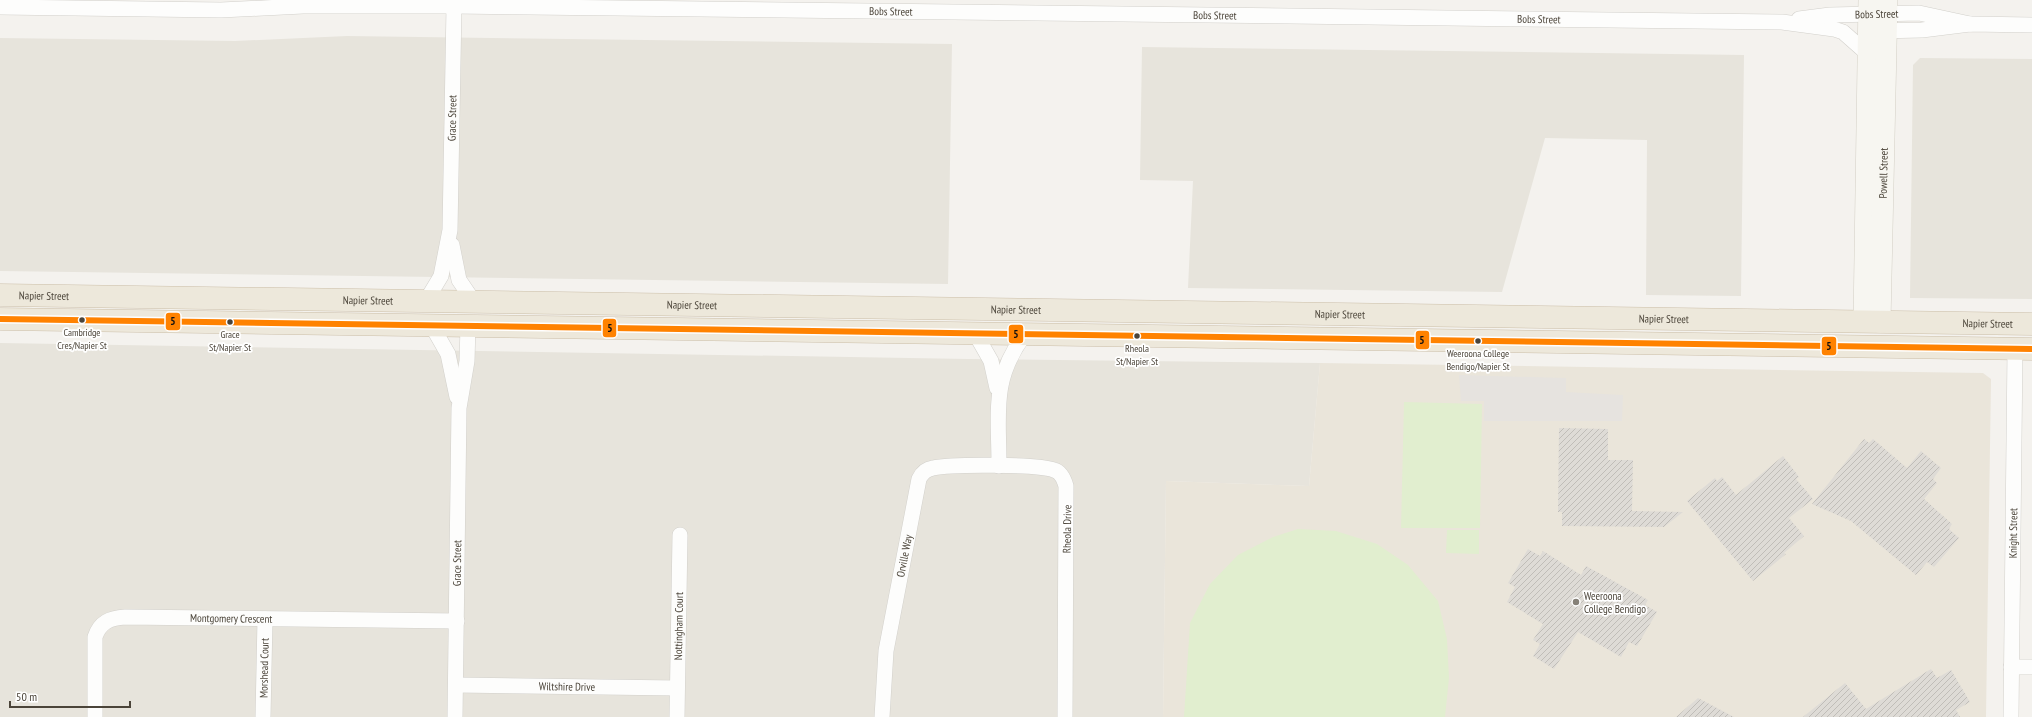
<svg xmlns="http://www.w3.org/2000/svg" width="2032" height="717" font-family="'PT Sans Narrow',sans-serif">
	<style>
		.residential { fill: #e7e4dc }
		.education { fill: #eae5da }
		.pitch { fill: #e1eecf }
		.parking { fill: #e6e3df }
		.building { fill: url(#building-hatch) }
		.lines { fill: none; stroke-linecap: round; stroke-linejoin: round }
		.street-casing { stroke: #d2d0cb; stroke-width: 16 }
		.secondary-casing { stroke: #d3cfc5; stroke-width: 22 }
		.highway-casing { stroke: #ccbfa9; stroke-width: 23 }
		.street { stroke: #fdfdfc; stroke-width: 15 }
		.secondary { stroke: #f7f6f1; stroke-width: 21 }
		.highway { stroke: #ede8db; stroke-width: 22 }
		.bus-1-casing { stroke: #fff; stroke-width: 9 }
		.bus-1 { stroke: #ff8200; stroke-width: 6 }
		.bus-dot { fill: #4b4439; stroke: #fff; stroke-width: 1.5 }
		.poi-dot { fill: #868178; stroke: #fff; stroke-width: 1.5 }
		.labels { text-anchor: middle; stroke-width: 3.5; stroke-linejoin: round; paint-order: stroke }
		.bus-label { font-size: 10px; fill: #4b4439; stroke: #fff }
		.street-label { font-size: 11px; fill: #4b4439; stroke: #fff }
		.poi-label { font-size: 11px; fill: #4b4439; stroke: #fff; text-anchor: start }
		.line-badge { stroke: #fff; stroke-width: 1.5 }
		.pale-badge-label { font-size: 11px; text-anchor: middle; font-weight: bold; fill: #111 }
	</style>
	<defs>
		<pattern id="building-hatch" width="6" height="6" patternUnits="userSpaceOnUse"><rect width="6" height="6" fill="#dedbd6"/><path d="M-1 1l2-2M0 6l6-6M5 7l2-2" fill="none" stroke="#c0bdb8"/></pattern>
	</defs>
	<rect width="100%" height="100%" fill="#f4f2ee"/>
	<!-- residential -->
	<g class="residential">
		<path d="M347 36 952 44 948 284 0 271V38L235 41Z"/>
		<path d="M1142 47 1744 55 1741 296 1646 295 1647 140 1545 138 1502 292 1188 288 1193 181 1140 180Z"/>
		<path d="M1920 58 2032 59V299L1910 298 1913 65Z"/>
		<path d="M0 343 968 359 1320 363 1309 486 1166 481 1163 717H0Z"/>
	</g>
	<!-- education -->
	<path class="education" d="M1320 363 1983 373 1991 379 1986 717H1163L1166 481 1309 486Z"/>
	<!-- pitch -->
	<g class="pitch">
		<path d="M1404 402 1482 404 1480 528H1401Z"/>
		<path d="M1298 529 1336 531 1377 544 1408 565 1438 601 1447 639 1449 678 1445 717H1184L1190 623 1210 584 1238 555 1273 537Z"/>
		<path d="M1447 530H1479V554L1446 553Z"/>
	</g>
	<!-- parking -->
	<path class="parking" d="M1459 375 1566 378V392L1623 395 1622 421H1484V401H1461Z"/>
	<!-- building -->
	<g class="building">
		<path d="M1559 428 1608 429V460H1633L1632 511 1683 512 1664 527 1562 526V512H1558Z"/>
		<path d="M1864 439 1869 443 1873 439 1907 468 1921 451 1941 468 1933 479 1937 483 1924 499 1952 524 1949 529 1959 538 1934 567 1927 562 1916 575 1851 521 1812 504Z"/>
		<path d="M1783 456 1799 477 1796 479 1813 499 1789 518 1804 536 1784 553 1786 554 1753 581 1687 501 1715 478 1717 481 1722 477 1736 495Z"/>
		<path d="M1528 549 1540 556 1543 551 1581 575 1586 566 1648 600 1645 605 1657 612 1637 646 1629 642 1621 657 1578 632 1554 669 1533 656 1540 644 1533 640 1543 624 1507 602 1515 587 1508 583Z"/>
		<path d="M1931 669 1937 678 1951 670 1970 702 1956 710 1960 717H1803L1845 683 1866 709Z"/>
		<path d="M1698 698 1734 717H1676Z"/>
	</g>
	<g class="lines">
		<defs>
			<g id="street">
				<path id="s1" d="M0 7 221 10 303 6H454L1782 22 1834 29 1843 32 1869 55"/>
				<path id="s2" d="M1799 19 1830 15 1919 13 1970 24"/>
				<path d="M1877 31 1922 30 1970 24 2032 25"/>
				<path d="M452 245 459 280 474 302"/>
				<path id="s3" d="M426 301 441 276 450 230 454 6"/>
				<path d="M432 326 448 354 457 397"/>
				<path d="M975 333 991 361 997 388"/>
				<path d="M999 466C999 413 991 379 1025 334"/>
				<path d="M2011 667H2032"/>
				<path id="s4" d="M456 685 677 688"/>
				<path id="s5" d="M95 717V637C100 622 110 618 125 617L457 621"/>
				<path id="s6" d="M263 717 265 619"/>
				<path id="s7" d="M455 717 459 408 467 361 468 326"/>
				<path id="s8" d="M677 717 680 535"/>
				<path id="s9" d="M882 717 886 651 919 479C922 473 926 469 933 468 950 464 1039 464 1054 470 1061 472 1064 479 1066 486L1065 717"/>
				<path id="s10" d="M2011 717 2015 349"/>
			</g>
			<g id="secondary">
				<path d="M1864 321 1869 0"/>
				<path id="s11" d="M1880 322 1887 0"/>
			</g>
			<g id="highway">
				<path id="s12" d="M0 295 2032 324"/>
				<path d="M0 319 2032 349"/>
			</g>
		</defs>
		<!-- street casing -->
		<use href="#street" class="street-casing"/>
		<!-- secondary casing -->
		<use href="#secondary" class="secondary-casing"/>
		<!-- highway casing -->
		<use href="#highway" class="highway-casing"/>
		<!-- street -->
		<use href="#street" class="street"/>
		<!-- secondary -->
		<use href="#secondary" class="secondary"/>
		<!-- highway -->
		<use href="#highway" class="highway"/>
		<defs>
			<path id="bus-1" d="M0 319 2032 349"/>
		</defs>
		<!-- bus-1 casing -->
		<use href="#bus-1" class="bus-1-casing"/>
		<!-- bus-1 -->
		<use href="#bus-1" class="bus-1"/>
	</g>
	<!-- markers -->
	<g class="bus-dot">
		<circle cx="82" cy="320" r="3.5"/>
		<circle cx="230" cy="322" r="3.5"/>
		<circle cx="1137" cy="336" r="3.5"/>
		<circle cx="1478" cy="341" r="3.5"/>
	</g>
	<circle class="poi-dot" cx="1576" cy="602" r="4"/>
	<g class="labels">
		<!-- bus labels -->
		<g class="bus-label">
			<text x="82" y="336">Cambridge<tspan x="82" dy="13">Cres/Napier St</tspan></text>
			<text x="230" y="338">Grace<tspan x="230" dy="13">St/Napier St</tspan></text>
			<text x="1137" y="352">Rheola<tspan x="1137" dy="13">St/Napier St</tspan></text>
			<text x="1478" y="357">Weeroona College<tspan x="1478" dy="13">Bendigo/Napier St</tspan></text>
		</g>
		<!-- street labels -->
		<g class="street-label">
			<text dy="4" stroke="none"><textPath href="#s1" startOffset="891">Bobs Street</textPath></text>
			<text dy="4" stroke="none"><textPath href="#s2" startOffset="78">Bobs Street</textPath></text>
			<text dy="4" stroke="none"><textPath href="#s1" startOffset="1215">Bobs Street</textPath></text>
			<text dy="4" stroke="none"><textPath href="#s1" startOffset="1539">Bobs Street</textPath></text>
			<text dy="4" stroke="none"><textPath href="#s3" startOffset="188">Grace Street</textPath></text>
			<text dy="4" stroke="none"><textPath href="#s11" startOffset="149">Powell Street</textPath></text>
			<text dy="4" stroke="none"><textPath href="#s12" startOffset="44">Napier Street</textPath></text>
			<text dy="4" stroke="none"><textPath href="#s12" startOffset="368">Napier Street</textPath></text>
			<text dy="4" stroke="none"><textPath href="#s12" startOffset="692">Napier Street</textPath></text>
			<text dy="4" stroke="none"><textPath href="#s12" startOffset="1016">Napier Street</textPath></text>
			<text dy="4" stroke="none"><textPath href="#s12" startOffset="1340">Napier Street</textPath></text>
			<text dy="4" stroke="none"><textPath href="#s12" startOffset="1664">Napier Street</textPath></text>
			<text dy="4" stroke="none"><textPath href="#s12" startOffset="1988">Napier Street</textPath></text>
			<text transform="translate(1067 529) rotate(-89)" y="4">Rheola Drive</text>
			<text dy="4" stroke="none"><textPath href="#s10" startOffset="184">Knight Street</textPath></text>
			<text dy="4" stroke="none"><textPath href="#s9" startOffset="163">Orville Way</textPath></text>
			<text dy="4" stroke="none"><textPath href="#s7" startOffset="154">Grace Street</textPath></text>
			<text dy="4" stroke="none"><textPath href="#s5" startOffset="225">Montgomery Crescent</textPath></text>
			<text dy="4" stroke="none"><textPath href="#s8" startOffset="91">Nottingham Court</textPath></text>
			<text dy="4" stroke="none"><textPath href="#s6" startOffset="49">Morshead Court</textPath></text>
			<text dy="4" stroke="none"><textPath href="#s4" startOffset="111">Wiltshire Drive</textPath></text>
		</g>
		<!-- poi labels -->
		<g class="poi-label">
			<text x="1584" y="600">Weeroona<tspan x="1584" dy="13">College Bendigo</tspan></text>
		</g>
	</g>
	<g class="line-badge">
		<rect x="165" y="312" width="16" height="19" rx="4" fill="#ff8200"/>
		<rect x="602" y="318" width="15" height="20" rx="4" fill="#ff8200"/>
		<rect x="1008" y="324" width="16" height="20" rx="4" fill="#ff8200"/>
		<rect x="1415" y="330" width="15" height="20" rx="4" fill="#ff8200"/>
		<rect x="1821" y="336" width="16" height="20" rx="4" fill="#ff8200"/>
	</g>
	<g class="pale-badge-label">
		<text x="173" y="325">5</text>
		<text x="610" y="332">5</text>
		<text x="1016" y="338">5</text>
		<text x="1422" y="344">5</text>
		<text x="1829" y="350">5</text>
	</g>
	<!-- scale -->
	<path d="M10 701v6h120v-6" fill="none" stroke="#4b4439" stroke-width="2"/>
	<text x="16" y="701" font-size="12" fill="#4b4439" stroke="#ffffff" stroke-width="3" paint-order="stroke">50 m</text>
</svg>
